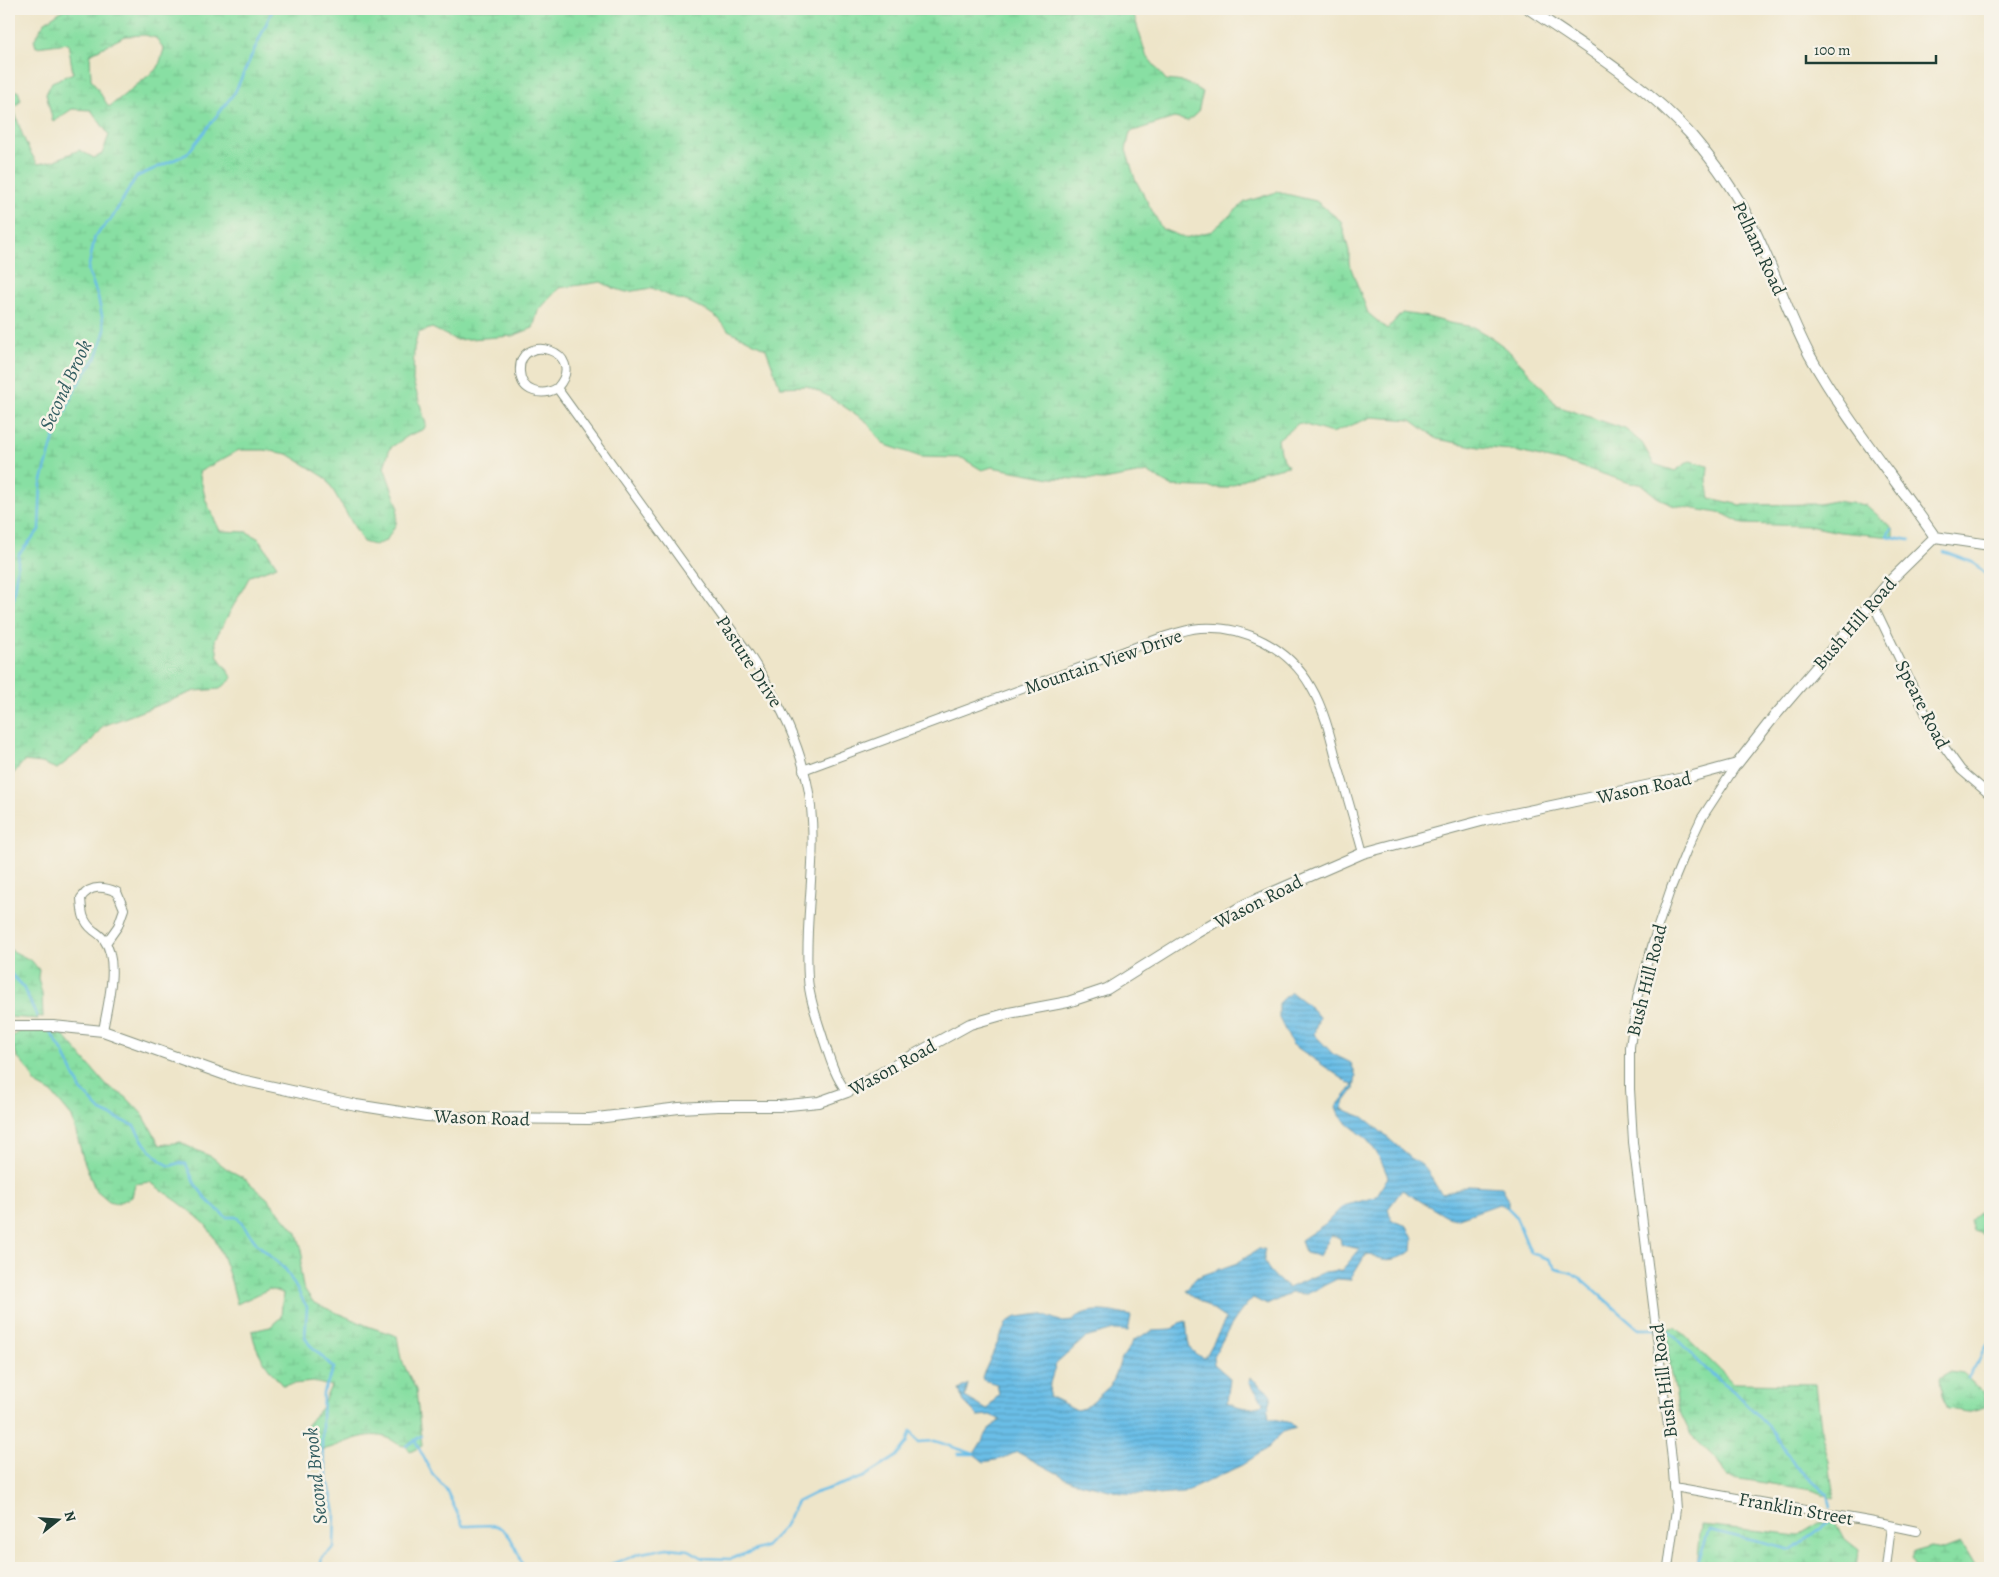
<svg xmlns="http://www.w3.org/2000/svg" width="1999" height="1577" font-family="Alegreya,serif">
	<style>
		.wetland { fill: url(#wetland-marsh); stroke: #548e6c; fill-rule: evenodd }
		.water { fill: url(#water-rules); stroke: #457e8e }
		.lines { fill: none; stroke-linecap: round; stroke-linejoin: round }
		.stream { stroke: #6bbee7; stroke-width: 2.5 }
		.minor-casing { stroke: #86917e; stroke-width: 10 }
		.tertiary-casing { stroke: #86917e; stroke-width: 12 }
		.minor { stroke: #fff; stroke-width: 8 }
		.tertiary { stroke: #fff; stroke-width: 10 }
		.labels { text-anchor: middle; stroke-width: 5; stroke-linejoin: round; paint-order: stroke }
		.street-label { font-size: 19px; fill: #1f3d34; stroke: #f7f3e8 }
		.water-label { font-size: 20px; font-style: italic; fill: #325d61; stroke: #f7f3e8 }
	</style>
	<defs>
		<pattern id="wetland-marsh" width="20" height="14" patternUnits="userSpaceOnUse" patternTransform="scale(1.25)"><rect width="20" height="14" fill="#88dfa3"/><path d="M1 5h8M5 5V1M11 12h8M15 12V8" fill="none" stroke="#75c08d"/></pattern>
		<pattern id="water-rules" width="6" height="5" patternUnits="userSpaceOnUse" patternTransform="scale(1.25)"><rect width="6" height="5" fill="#6bbee7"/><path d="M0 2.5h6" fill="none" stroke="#579cbc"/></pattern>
	</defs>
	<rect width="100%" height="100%" fill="#f7f3e8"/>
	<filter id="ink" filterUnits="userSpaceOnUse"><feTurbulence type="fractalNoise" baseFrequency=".02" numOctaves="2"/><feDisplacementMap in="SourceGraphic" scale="10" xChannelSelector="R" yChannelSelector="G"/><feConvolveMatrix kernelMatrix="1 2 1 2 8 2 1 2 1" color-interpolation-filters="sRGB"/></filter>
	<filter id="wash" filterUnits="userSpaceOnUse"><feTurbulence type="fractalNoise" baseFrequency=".0096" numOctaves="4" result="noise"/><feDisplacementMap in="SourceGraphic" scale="20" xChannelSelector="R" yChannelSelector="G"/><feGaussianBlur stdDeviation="1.12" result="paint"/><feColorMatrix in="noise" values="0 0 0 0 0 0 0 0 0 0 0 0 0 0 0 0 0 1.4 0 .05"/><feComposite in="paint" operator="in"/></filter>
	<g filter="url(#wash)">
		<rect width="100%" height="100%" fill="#eee5c9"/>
		<!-- wetland -->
		<g class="wetland">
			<path d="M64 9H1132L1146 55 1166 80 1184 82 1203 92 1198 112 1188 121 1174 118 1130 132 1126 150 1135 179 1162 229 1185 238 1212 231 1245 202 1277 192 1316 201 1341 221 1349 251V263L1368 313 1387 329 1402 313 1428 317 1449 323 1473 327 1492 338 1507 349 1545 390 1557 406 1625 429 1642 443 1654 464 1675 471 1690 461 1708 466 1707 481 1710 498 1740 505 1819 504 1835 501 1866 505 1893 529V537L1840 532 1809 526 1743 524 1724 514 1672 505 1657 497 1641 484 1630 483 1576 465 1510 450 1479 447 1437 439 1411 420 1372 417 1332 433 1299 423 1278 439 1280 453 1288 466 1257 473 1226 488 1171 486 1147 472 1104 480 1051 478 992 467 982 470 962 458 921 457 883 444 866 421 828 396 807 386 780 387 766 349 728 330 719 319 707 311 689 302 674 298 652 288 626 292 613 288 601 282 559 288 538 311 533 328 512 336 456 340 432 328 418 333 414 348 413 381 426 424 424 429 408 436 390 448 384 467 398 506 396 524 386 541 374 545 363 542 326 478 288 454 265 450H239L199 472 206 501 220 531 247 532 259 539 277 566 250 576 215 639 218 657 233 678 220 689 195 691 103 726 88 745 57 769 42 763 24 761 9 779V90L18 91 21 100 14 108C19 127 26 148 38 164L53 161 79 150 94 158 102 154 109 135 91 110 72 109 53 122 46 94 52 82 73 73 68 43 36 47 34 40 44 23ZM145 35 156 38 164 49 158 68 109 107 91 79 90 54 125 36Z"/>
			<path d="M9 949 32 961 39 970 38 978 42 994 43 1017 37 1016 38 1019 9 1017Z"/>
			<path d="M24 1028 60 1031 106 1085 126 1097 143 1115 160 1145 181 1142 187 1146 212 1157 227 1169 244 1178 268 1199 286 1220 297 1233 303 1254 300 1268 303 1287 314 1303 370 1327 397 1336 401 1359 416 1390 422 1446 410 1452 406 1446C397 1446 393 1439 385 1437 362 1431 344 1445 322 1450L308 1438 306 1426 321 1408 331 1386 313 1382 282 1385C269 1369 255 1353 252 1331L270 1327 281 1317 283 1293 269 1289 237 1304C232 1282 219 1238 203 1222 187 1207 168 1195 150 1182L135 1184 132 1197 117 1203 109 1201 95 1189 83 1158 72 1117 52 1093 36 1084 29 1071 18 1058 10 1039Z"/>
			<path d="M1979 1212 1990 1216V1236L1973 1231 1970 1220Z"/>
			<path d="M1676 1327 1733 1383 1816 1384 1822 1436 1829 1462 1834 1499 1812 1490 1727 1477 1717 1460 1691 1435 1679 1410 1668 1354 1667 1329Z"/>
			<path d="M1950 1372 1963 1374 1982 1391 1986 1407 1968 1412 1948 1409 1942 1395 1940 1378Z"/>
			<path d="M1836 1522 1845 1539 1859 1550 1857 1568H1697L1701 1525 1799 1535 1819 1523Z"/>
			<path d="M1961 1543 1976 1568H1917L1911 1559 1914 1552 1932 1547 1945 1549Z"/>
		</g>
		<!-- water -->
		<path class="water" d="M1291 992 1310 1007 1319 1017 1314 1034 1333 1054 1351 1063 1356 1076 1354 1089 1345 1101 1342 1109 1363 1117 1372 1124 1412 1159C1431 1168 1430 1180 1442 1194L1468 1185 1502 1187 1508 1198V1208L1499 1204 1456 1219 1447 1217 1402 1190 1388 1209 1391 1220 1407 1226 1413 1239 1412 1251C1391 1263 1387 1261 1366 1254L1350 1280 1337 1279 1307 1294 1291 1293 1267 1305 1253 1298C1235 1315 1225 1336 1213 1357L1214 1364 1230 1378 1227 1402C1241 1408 1250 1411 1264 1403L1249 1382 1250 1377 1272 1395 1268 1411 1269 1418 1291 1423 1296 1428 1283 1432 1265 1450 1242 1465 1183 1493 1156 1495 1122 1493 1072 1481 1017 1452 1001 1459 984 1462 974 1454 990 1428 1001 1420 990 1415 978 1416 964 1402 959 1390 968 1384 965 1397 987 1410 999 1394 997 1384 983 1380 982 1377 1007 1322 1017 1317 1041 1314 1063 1322 1073 1321C1085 1305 1114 1312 1131 1316L1128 1331 1114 1330 1085 1338 1056 1364 1050 1383 1049 1396 1077 1410 1085 1408 1110 1386 1122 1358 1134 1340 1152 1331 1172 1330 1179 1323 1186 1321C1189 1338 1184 1352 1205 1358L1226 1319 1186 1291 1195 1278 1237 1263 1259 1249H1265C1259 1265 1277 1279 1288 1288L1324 1272 1342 1270 1360 1249 1341 1245 1340 1238 1331 1235 1319 1256 1305 1253 1301 1240 1325 1224 1343 1206 1376 1197 1388 1177C1383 1164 1376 1149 1366 1139 1355 1127 1341 1123 1336 1107L1353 1086 1292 1044 1279 1018V1003Z"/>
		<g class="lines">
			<!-- stream -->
			<g class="stream">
				<path d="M1891 529 1887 536 1910 540"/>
				<path d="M1944 552 1972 562 1990 577"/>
				<path d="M9 627 19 554 39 530 41 484 55 434 76 387 97 356 105 330 98 297 88 270 95 236 112 218 136 177 187 154 235 92 273 9"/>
				<path d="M9 972 22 985 37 1016"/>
				<path d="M49 1030 63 1052 81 1090 101 1111 134 1126 145 1144 161 1161 170 1166 179 1163 186 1164 195 1184 208 1201 226 1217H237L257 1244 286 1270 307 1307 305 1337 309 1344 334 1368 323 1393 322 1420V1449L335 1513 334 1548 322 1557 320 1568"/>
				<path d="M1508 1208 1515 1215 1531 1253 1549 1259 1556 1269 1569 1272 1579 1277 1639 1329H1667L1708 1371 1738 1395 1774 1432 1795 1466 1827 1494 1830 1508"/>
				<path d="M1968 1379 1990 1340"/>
				<path d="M406 1446 421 1436 415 1441 432 1473 446 1489 463 1526C473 1526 482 1525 492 1525 510 1526 518 1554 524 1568"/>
				<path d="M601 1568 641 1553 667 1548 689 1550 703 1558 730 1559 765 1547 784 1527 797 1502 815 1493 864 1477 897 1456 907 1443 911 1431 918 1442 935 1441 974 1454H958"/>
				<path d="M1696 1568 1709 1530 1792 1550 1832 1520"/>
			</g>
		</g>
	</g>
	<g filter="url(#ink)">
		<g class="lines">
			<defs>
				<g id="minor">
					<path d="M557 388C542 397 521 392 520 372 517 330 590 351 557 388L747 651C778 699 805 750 811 807 817 864 804 921 808 978 809 999 818 1021 824 1041 830 1059 835 1077 847 1092"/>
					<path d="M1872 602 1937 737 1961 770 1990 795"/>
					<path d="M803 770 1160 638C1173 634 1187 629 1200 628 1245 625 1289 648 1311 687 1325 711 1331 739 1338 766 1347 795 1355 824 1363 853"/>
					<path d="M103 1031C107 1006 120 962 104 940 102 936 97 933 93 930 82 921 82 911 81 898 90 885 103 886 117 892L124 909 118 926 106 943"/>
					<path d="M1674 1487 1869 1521 1917 1531"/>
					<path d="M1668 1568 1676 1509 1672 1459 1633 1142 1630 1089V1047L1637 998 1657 929 1671 888 1687 849 1701 819 1737 764"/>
					<path d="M1886 1568 1891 1526"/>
				</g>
				<g id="tertiary">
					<path d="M1529 9C1585 47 1646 84 1692 136 1714 162 1736 193 1751 223 1773 266 1787 312 1809 354 1845 419 1893 476 1935 537"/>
					<path d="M9 1026H53L103 1031 237 1079 356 1105 426 1116 467 1118 589 1119 679 1108 718 1106H779L819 1102 847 1092 970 1024 1009 1013 1068 1002 1107 989 1193 935 1246 904 1363 853 1485 820 1693 776 1737 764 1773 718 1892 579 1935 537 1990 545"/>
				</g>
			</defs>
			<!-- minor casing -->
			<use href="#minor" class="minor-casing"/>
			<!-- tertiary casing -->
			<use href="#tertiary" class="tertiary-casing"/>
			<!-- minor -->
			<use href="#minor" class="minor"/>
			<!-- tertiary -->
			<use href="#tertiary" class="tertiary"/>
		</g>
	</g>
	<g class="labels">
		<!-- street labels -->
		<g class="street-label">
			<text transform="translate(1760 248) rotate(65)" y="7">Pelham Road</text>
			<text transform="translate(1854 623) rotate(-49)" y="7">Bush Hill Road</text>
			<text transform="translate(750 661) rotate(57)" y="7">Pasture Drive</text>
			<text transform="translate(1103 661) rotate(-19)" y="7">Mountain View Drive</text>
			<text transform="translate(1923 704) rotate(63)" y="7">Speare Road</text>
			<text transform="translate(1644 787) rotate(-12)" y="7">Wason Road</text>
			<text transform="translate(1258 901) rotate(-27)" y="7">Wason Road</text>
			<text transform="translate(1646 980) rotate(-76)" y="7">Bush Hill Road</text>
			<text transform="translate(892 1067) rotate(-29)" y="7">Wason Road</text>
			<text transform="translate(482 1117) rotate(2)" y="7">Wason Road</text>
			<text transform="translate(1663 1381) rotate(-97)" y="7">Bush Hill Road</text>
			<text transform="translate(1796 1508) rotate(10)" y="7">Franklin Street</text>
		</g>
		<!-- water labels -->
		<g class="water-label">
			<text transform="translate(65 385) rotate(-65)" y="7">Second Brook</text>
			<text transform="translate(315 1476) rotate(-96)" y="7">Second Brook</text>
		</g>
	</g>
	<!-- margin -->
	<rect width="1999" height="1577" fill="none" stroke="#f7f3e8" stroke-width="30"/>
	<!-- north arrow -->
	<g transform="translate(58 1520) rotate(73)" stroke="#f7f3e8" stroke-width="4" paint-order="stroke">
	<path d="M0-4L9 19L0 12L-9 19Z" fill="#1f3d34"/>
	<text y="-8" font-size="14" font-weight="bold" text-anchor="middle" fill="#1f3d34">N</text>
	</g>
	<!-- scale -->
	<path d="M1806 55v8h130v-8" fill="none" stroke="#1f3d34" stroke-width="2.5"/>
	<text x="1814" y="55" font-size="15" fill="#1f3d34" stroke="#f7f3e8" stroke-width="4" paint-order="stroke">100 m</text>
</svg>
